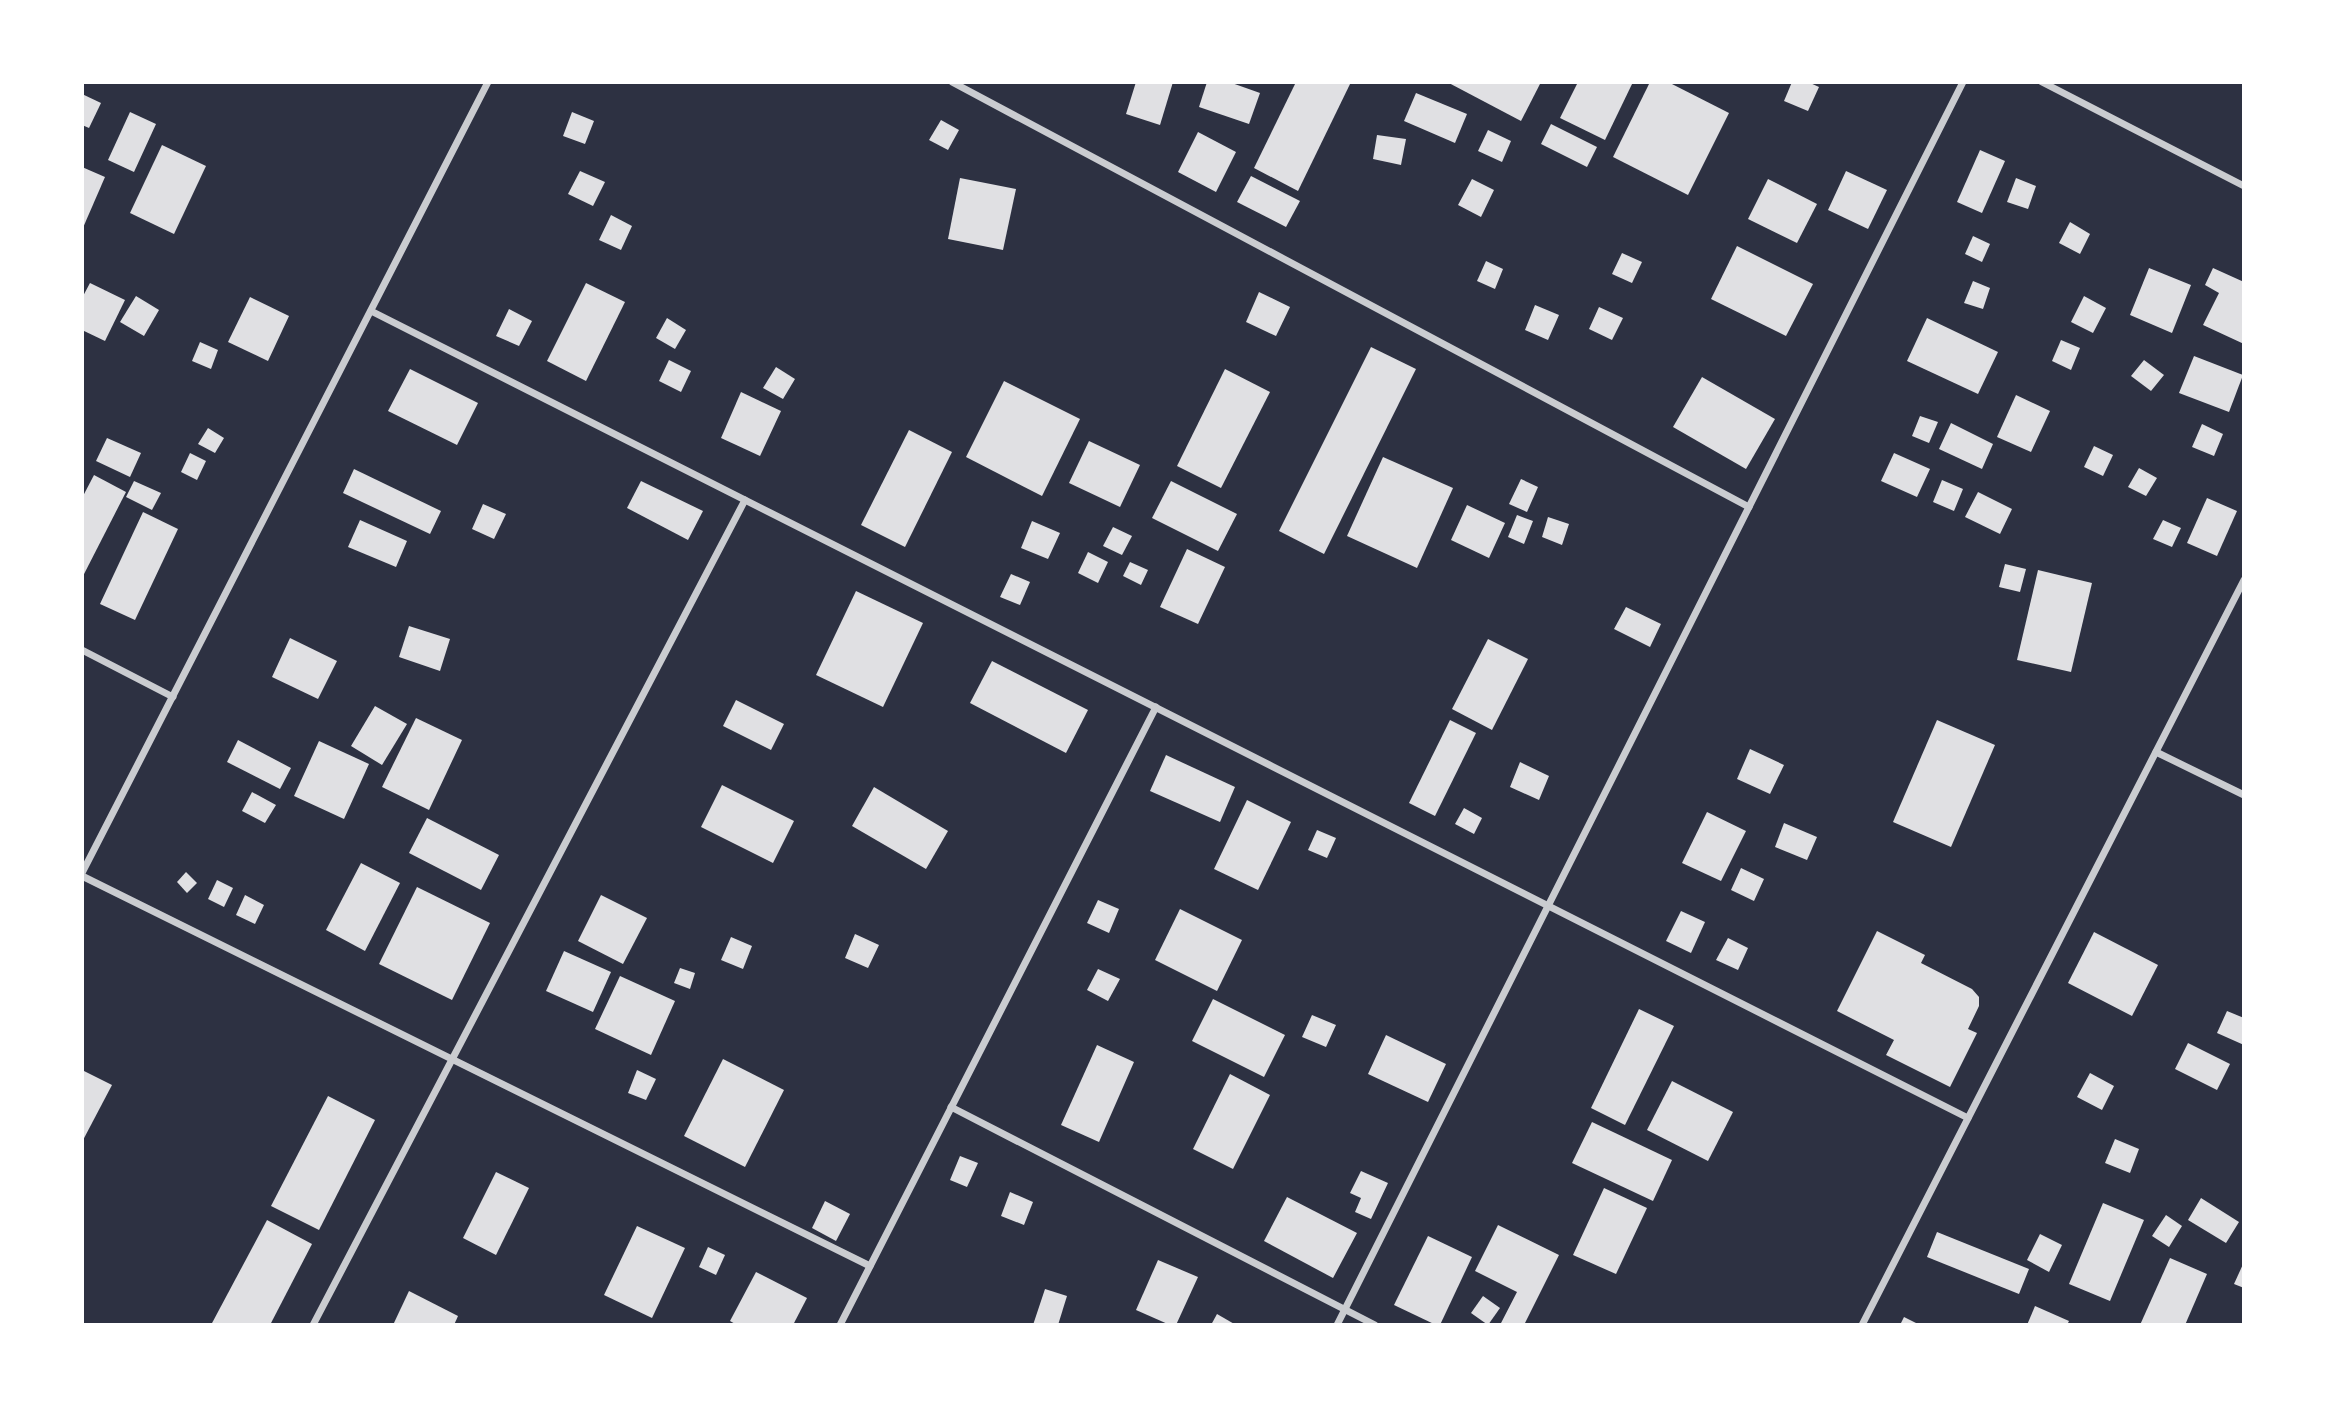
<svg xmlns="http://www.w3.org/2000/svg" width="2326" height="1407" font-family="'Noto Serif',serif">
	<style>
		.building { fill: #e0e0e3 }
		.lines { fill: none; stroke-linecap: round; stroke-linejoin: round }
		.minor { stroke: #caccd0; stroke-width: 7 }
	</style>
	<rect width="100%" height="100%" fill="#2d3142"/>
	<!-- building -->
	<g class="building">
		<path d="M1136 82H1173L1160 125 1126 114Z"/>
		<path d="M1207 82H1229L1260 93 1249 124 1199 107Z"/>
		<path d="M1296 82H1351L1298 191 1254 168Z"/>
		<path d="M1447 82H1541L1521 121Z"/>
		<path d="M1578 82H1633L1605 140 1560 118Z"/>
		<path d="M1650 82H1668L1729 113 1688 195 1613 157Z"/>
		<path d="M1792 82H1808L1819 87 1808 111 1784 101Z"/>
		<path d="M1416 93 1467 114 1455 143 1404 121Z"/>
		<path d="M82 94 101 103 89 128 82 125Z"/>
		<path d="M130 112 156 124 134 172 108 160Z"/>
		<path d="M572 112 594 121 585 144 563 136Z"/>
		<path d="M941 120 959 130 948 150 929 140Z"/>
		<path d="M1551 124 1597 147 1587 167 1541 144Z"/>
		<path d="M1488 130 1511 141 1502 162 1478 151Z"/>
		<path d="M1198 132 1236 152 1216 192 1178 172Z"/>
		<path d="M1377 135 1406 139 1401 165 1373 159Z"/>
		<path d="M162 145 206 166 174 234 130 213Z"/>
		<path d="M1980 150 2005 161 1982 213 1957 202Z"/>
		<path d="M82 167 105 177 82 230Z"/>
		<path d="M580 171 605 182 593 206 568 194Z"/>
		<path d="M1846 171 1887 190 1868 229 1828 210Z"/>
		<path d="M1251 176 1300 201 1286 227 1237 202Z"/>
		<path d="M960 178 1016 189 1003 250 948 239Z"/>
		<path d="M2016 178 2036 186 2028 209 2007 202Z"/>
		<path d="M1472 179 1494 190 1481 217 1458 205Z"/>
		<path d="M1768 179 1817 204 1797 243 1748 219Z"/>
		<path d="M611 215 632 226 621 250 599 240Z"/>
		<path d="M2070 222 2090 234 2080 254 2059 243Z"/>
		<path d="M1973 236 1990 244 1982 262 1965 254Z"/>
		<path d="M1737 246 1813 284 1786 336 1711 299Z"/>
		<path d="M1622 253 1642 262 1632 283 1612 274Z"/>
		<path d="M1486 261 1503 269 1495 289 1477 281Z"/>
		<path d="M2149 268 2191 285 2172 333 2130 315Z"/>
		<path d="M2213 268 2244 282V344L2203 325 2219 293 2205 285Z"/>
		<path d="M1973 281 1990 288 1983 309 1964 303Z"/>
		<path d="M90 283 125 300 105 341 82 330V298Z"/>
		<path d="M586 283 625 302 586 381 547 361Z"/>
		<path d="M1259 292 1290 307 1276 336 1246 322Z"/>
		<path d="M136 296 159 310 144 336 120 322Z"/>
		<path d="M2084 296 2106 308 2093 333 2071 322Z"/>
		<path d="M250 297 289 316 268 361 228 342Z"/>
		<path d="M1535 305 1559 315 1548 340 1525 330Z"/>
		<path d="M1599 307 1623 318 1612 340 1589 329Z"/>
		<path d="M509 309 532 321 519 346 496 336Z"/>
		<path d="M667 318 686 330 675 349 656 338Z"/>
		<path d="M1927 318 1998 352 1978 394 1907 361Z"/>
		<path d="M2061 340 2080 348 2071 370 2052 361Z"/>
		<path d="M200 342 218 350 211 369 192 361Z"/>
		<path d="M1371 347 1416 369 1324 554 1279 531Z"/>
		<path d="M2194 356 2243 375 2229 412 2179 393Z"/>
		<path d="M669 360 691 371 681 392 659 381Z"/>
		<path d="M2144 360 2164 375 2151 391 2131 376Z"/>
		<path d="M776 367 795 379 783 399 763 388Z"/>
		<path d="M410 369 478 403 457 445 388 411Z"/>
		<path d="M1225 369 1270 392 1221 488 1177 466Z"/>
		<path d="M1702 377 1775 419 1746 469 1673 427Z"/>
		<path d="M1004 381 1080 419 1042 496 966 457Z"/>
		<path d="M741 392 781 411 760 456 721 438Z"/>
		<path d="M2016 395 2050 411 2031 452 1997 437Z"/>
		<path d="M1920 416 1938 422 1929 443 1912 436Z"/>
		<path d="M1951 423 1993 444 1982 469 1939 449Z"/>
		<path d="M2202 424 2223 434 2214 456 2192 447Z"/>
		<path d="M208 428 224 438 215 453 198 444Z"/>
		<path d="M909 430 952 452 905 547 861 525Z"/>
		<path d="M107 438 141 453 130 477 96 461Z"/>
		<path d="M1089 441 1140 465 1120 507 1069 483Z"/>
		<path d="M2094 446 2113 455 2103 476 2084 467Z"/>
		<path d="M190 453 206 461 197 480 181 472Z"/>
		<path d="M1894 453 1930 469 1917 497 1881 481Z"/>
		<path d="M1383 457 1453 488 1417 568 1347 536Z"/>
		<path d="M2139 468 2157 478 2146 496 2128 487Z"/>
		<path d="M354 469 441 511 430 534 343 493Z"/>
		<path d="M94 475 126 492 82 578V498Z"/>
		<path d="M1521 479 1538 487 1527 512 1509 504Z"/>
		<path d="M1942 480 1963 489 1954 511 1933 502Z"/>
		<path d="M134 481 161 493 152 510 126 497Z"/>
		<path d="M641 481 703 511 688 540 627 508Z"/>
		<path d="M1171 481 1237 514 1218 551 1152 518Z"/>
		<path d="M1978 492 2012 509 2000 534 1965 517Z"/>
		<path d="M2207 498 2237 511 2217 556 2187 543Z"/>
		<path d="M483 504 506 514 494 539 472 529Z"/>
		<path d="M1467 505 1505 523 1489 558 1451 540Z"/>
		<path d="M143 512 178 529 135 620 100 604Z"/>
		<path d="M1517 515 1533 521 1524 544 1508 537Z"/>
		<path d="M1548 517 1569 524 1562 545 1542 537Z"/>
		<path d="M360 520 407 541 396 567 348 547Z"/>
		<path d="M2163 520 2181 528 2172 547 2153 539Z"/>
		<path d="M1032 521 1060 533 1048 559 1021 548Z"/>
		<path d="M1113 527 1132 536 1122 555 1103 546Z"/>
		<path d="M1187 549 1225 567 1198 624 1160 607Z"/>
		<path d="M1088 552 1108 562 1098 583 1078 573Z"/>
		<path d="M1130 562 1148 570 1141 585 1123 576Z"/>
		<path d="M2005 564 2026 569 2020 592 1999 587Z"/>
		<path d="M2038 570 2092 583 2071 672 2017 660Z"/>
		<path d="M1011 574 1030 582 1020 605 1000 597Z"/>
		<path d="M856 591 923 623 883 707 816 675Z"/>
		<path d="M1626 607 1661 624 1650 647 1614 629Z"/>
		<path d="M409 626 450 639 440 671 399 657Z"/>
		<path d="M290 638 337 661 318 699 272 677Z"/>
		<path d="M1488 639 1528 659 1492 730 1452 709Z"/>
		<path d="M992 661 1088 710 1066 753 970 703Z"/>
		<path d="M736 700 784 724 771 750 723 726Z"/>
		<path d="M375 706 407 724 382 765 351 746Z"/>
		<path d="M416 718 462 740 429 810 382 787Z"/>
		<path d="M1450 720 1476 733 1435 816 1409 803Z"/>
		<path d="M1937 720 1995 745 1951 847 1893 822Z"/>
		<path d="M238 740 291 768 280 789 227 762Z"/>
		<path d="M319 741 369 764 344 819 294 796Z"/>
		<path d="M1750 749 1784 765 1770 794 1737 779Z"/>
		<path d="M1166 755 1235 787 1220 822 1150 791Z"/>
		<path d="M1520 762 1549 776 1539 800 1510 787Z"/>
		<path d="M722 785 794 821 773 863 701 827Z"/>
		<path d="M874 787 948 831 926 869 852 826Z"/>
		<path d="M252 792 276 805 265 823 242 811Z"/>
		<path d="M1247 800 1291 822 1258 890 1214 869Z"/>
		<path d="M1464 808 1482 818 1474 834 1455 824Z"/>
		<path d="M1707 812 1746 831 1721 881 1682 863Z"/>
		<path d="M427 818 499 855 481 890 409 853Z"/>
		<path d="M1784 823 1817 837 1807 860 1775 847Z"/>
		<path d="M1317 830 1336 838 1327 858 1308 850Z"/>
		<path d="M361 863 400 883 365 951 326 930Z"/>
		<path d="M1741 868 1764 879 1754 901 1731 890Z"/>
		<path d="M186 872 197 883 187 893 177 882Z"/>
		<path d="M217 880 233 888 224 907 208 899Z"/>
		<path d="M417 887 490 923 452 1000 379 964Z"/>
		<path d="M245 895 264 905 255 924 236 915Z"/>
		<path d="M601 895 647 918 623 964 578 941Z"/>
		<path d="M1098 900 1119 909 1109 933 1087 923Z"/>
		<path d="M1180 909 1242 940 1217 991 1155 960Z"/>
		<path d="M1681 911 1705 922 1691 953 1666 941Z"/>
		<path d="M1877 931 1925 955 1921 963 1972 989 1979 997V1006L1968 1029 1977 1033 1950 1087 1886 1055 1894 1040 1837 1011Z"/>
		<path d="M2094 932 2158 965 2132 1016 2068 983Z"/>
		<path d="M855 934 879 945 868 968 845 958Z"/>
		<path d="M731 937 752 946 743 969 721 960Z"/>
		<path d="M1728 938 1748 948 1738 970 1716 960Z"/>
		<path d="M564 951 611 972 593 1012 546 991Z"/>
		<path d="M680 968 695 973 690 989 674 983Z"/>
		<path d="M1098 969 1120 979 1108 1001 1087 990Z"/>
		<path d="M620 976 675 1001 651 1055 595 1029Z"/>
		<path d="M1213 999 1285 1035 1264 1077 1192 1041Z"/>
		<path d="M1639 1009 1674 1026 1625 1125 1591 1108Z"/>
		<path d="M2227 1011 2244 1018V1045L2217 1033Z"/>
		<path d="M1312 1015 1336 1025 1326 1047 1302 1037Z"/>
		<path d="M1386 1035 1446 1064 1428 1102 1368 1074Z"/>
		<path d="M2188 1043 2230 1064 2217 1090 2175 1069Z"/>
		<path d="M1097 1045 1134 1062 1099 1142 1061 1125Z"/>
		<path d="M723 1059 784 1090 745 1167 684 1136Z"/>
		<path d="M82 1070 112 1085 82 1142Z"/>
		<path d="M637 1070 656 1079 646 1100 628 1093Z"/>
		<path d="M2090 1073 2114 1086 2102 1110 2077 1097Z"/>
		<path d="M1230 1074 1270 1095 1233 1169 1193 1149Z"/>
		<path d="M1672 1081 1733 1112 1708 1161 1647 1130Z"/>
		<path d="M328 1096 375 1120 319 1230 271 1206Z"/>
		<path d="M1592 1122 1672 1160 1653 1201 1572 1163Z"/>
		<path d="M2115 1139 2139 1149 2130 1173 2105 1163Z"/>
		<path d="M960 1156 978 1163 967 1187 950 1180Z"/>
		<path d="M1361 1171 1388 1183 1371 1219 1355 1212 1361 1198 1350 1193Z"/>
		<path d="M496 1172 529 1188 496 1255 463 1238Z"/>
		<path d="M1604 1188 1647 1208 1616 1274 1573 1255Z"/>
		<path d="M1010 1192 1033 1202 1024 1225 1001 1216Z"/>
		<path d="M1287 1197 1357 1233 1333 1278 1264 1241Z"/>
		<path d="M2201 1198 2239 1222 2226 1243 2188 1220Z"/>
		<path d="M825 1201 850 1214 836 1241 812 1228Z"/>
		<path d="M2103 1203 2144 1220 2110 1301 2069 1284Z"/>
		<path d="M2166 1215 2182 1226 2169 1247 2152 1236Z"/>
		<path d="M267 1220 312 1244 270 1325H211Z"/>
		<path d="M1498 1225 1559 1255 1524 1325H1500L1517 1292 1475 1271Z"/>
		<path d="M637 1226 685 1248 652 1318 604 1295Z"/>
		<path d="M1937 1232 2029 1269 2019 1294 1927 1257Z"/>
		<path d="M2040 1234 2062 1245 2049 1272 2027 1260Z"/>
		<path d="M1428 1236 1472 1257 1440 1325H1436L1394 1305Z"/>
		<path d="M708 1247 725 1255 716 1275 699 1267Z"/>
		<path d="M2170 1258 2207 1274 2185 1325H2140Z"/>
		<path d="M1158 1260 1198 1277 1176 1325H1170L1136 1310Z"/>
		<path d="M2244 1262V1288L2234 1284Z"/>
		<path d="M756 1272 807 1298 793 1325H737L730 1321Z"/>
		<path d="M1045 1289 1067 1296 1058 1325H1033Z"/>
		<path d="M409 1291 458 1316 454 1325H393Z"/>
		<path d="M1483 1296 1500 1308 1488 1325 1471 1313Z"/>
		<path d="M2035 1306 2069 1321 2067 1325H2027Z"/>
		<path d="M1217 1314 1236 1325H1211Z"/>
		<path d="M1904 1317 1920 1325H1900Z"/>
	</g>
	<g class="lines">
		<!-- minor -->
		<g class="minor">
			<path d="M952 82 1749 507"/>
			<path d="M2042 82 2244 186"/>
			<path d="M371 311 1968 1118"/>
			<path d="M82 650 173 697"/>
			<path d="M2156 752 2244 795"/>
			<path d="M82 873 488 82"/>
			<path d="M82 876 870 1266"/>
			<path d="M951 1107 1375 1325"/>
			<path d="M313 1325 745 500"/>
			<path d="M840 1325 1156 707"/>
			<path d="M1337 1325 1963 82"/>
			<path d="M1862 1325 2244 580"/>
		</g>
	</g>
	<!-- border -->
	<rect width="2326" height="1407" fill="none" stroke="#ffffff" stroke-width="168"/>
</svg>
